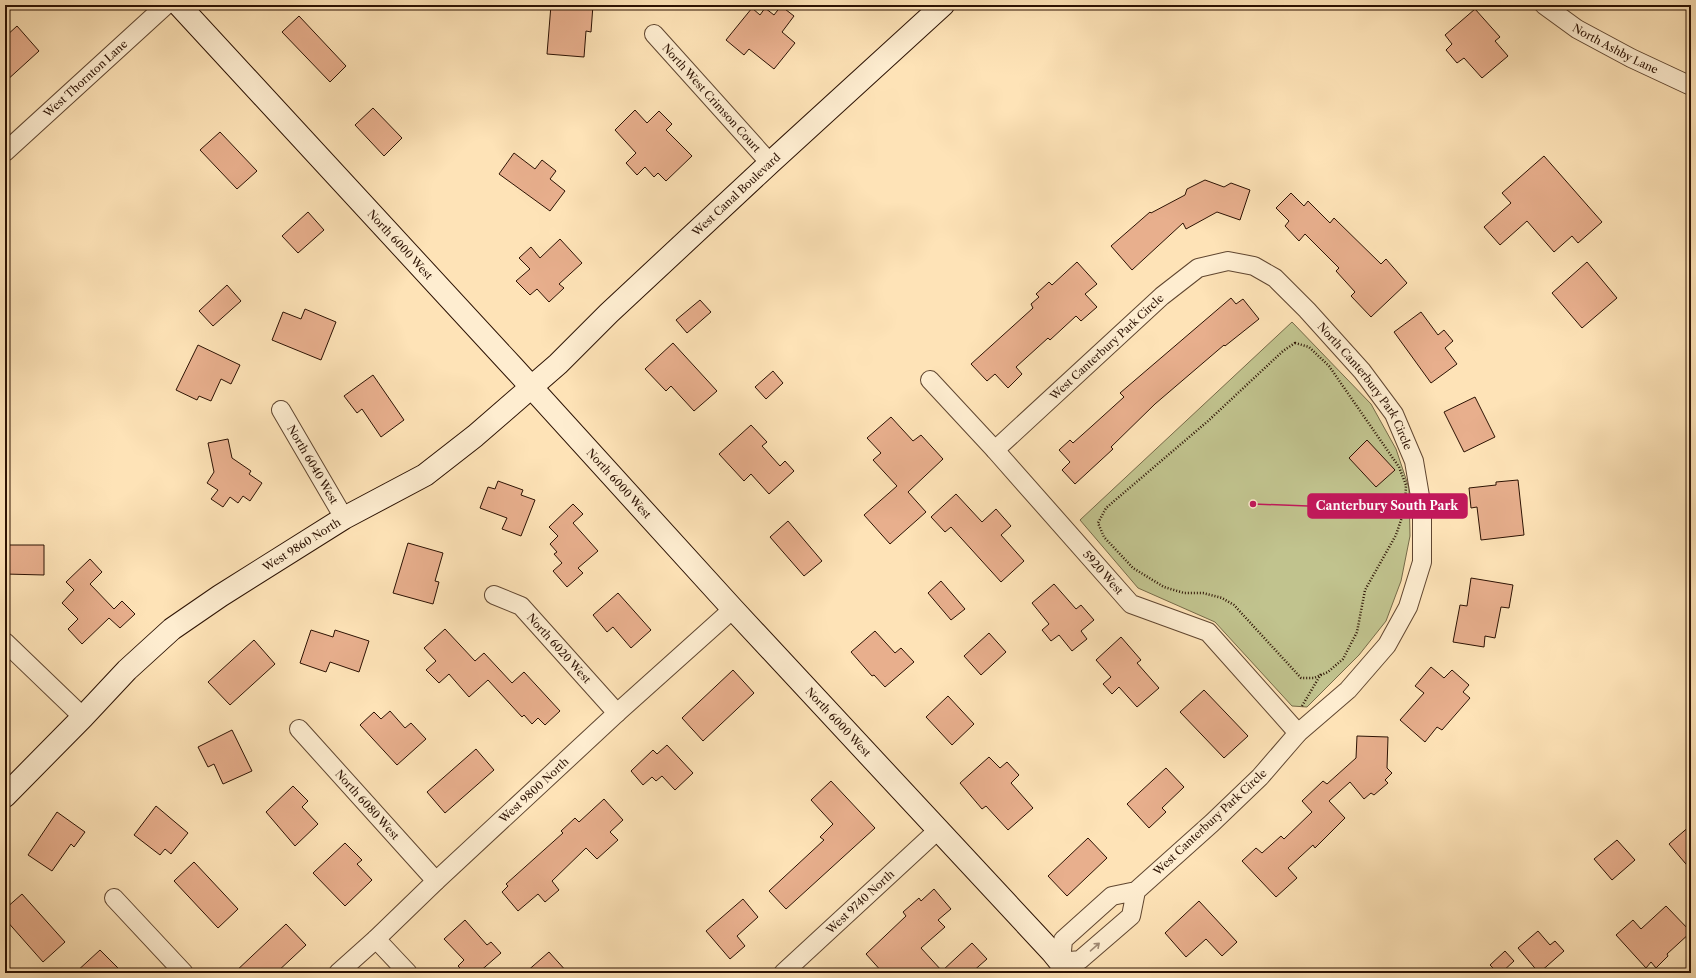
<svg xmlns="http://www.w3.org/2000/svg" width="1696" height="978" font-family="'Libre Caslon Text',serif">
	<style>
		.green { fill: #c1c38e; stroke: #766a48 }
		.building { fill: #e8af8d; stroke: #2c1203 }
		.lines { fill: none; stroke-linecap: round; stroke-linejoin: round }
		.street-casing { stroke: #604630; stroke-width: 20 }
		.secondary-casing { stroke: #2c1203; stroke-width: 24 }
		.path { stroke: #2c1203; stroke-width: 2.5; stroke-dasharray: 1 2; stroke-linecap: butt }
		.street { stroke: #feedd0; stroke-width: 18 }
		.secondary { stroke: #feedd0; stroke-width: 22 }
		.oneway { stroke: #a08a74 }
		.labels { text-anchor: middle; stroke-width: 4; stroke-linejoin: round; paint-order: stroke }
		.street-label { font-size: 11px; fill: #2c1203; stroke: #feedd0 }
		.leader { fill: none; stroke: #c2185b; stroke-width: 1.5 }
		.callout-dot { fill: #c2185b; stroke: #feedd0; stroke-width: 1.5 }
		.callout { fill: #c2185b; stroke: #c2185b; stroke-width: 1.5 }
		.callout-label { font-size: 12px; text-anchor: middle; font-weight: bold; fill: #fff }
	</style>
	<rect width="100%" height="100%" fill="#fee3b7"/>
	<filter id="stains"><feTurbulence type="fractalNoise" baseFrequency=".005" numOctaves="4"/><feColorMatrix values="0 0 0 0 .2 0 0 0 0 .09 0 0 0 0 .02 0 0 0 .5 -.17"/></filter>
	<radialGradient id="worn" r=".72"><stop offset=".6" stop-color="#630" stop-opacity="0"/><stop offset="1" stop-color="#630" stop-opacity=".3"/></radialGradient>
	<!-- green -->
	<path class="green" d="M1292 322 1371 404 1396 449 1409 488 1410 536 1401 581 1386 621 1359 655 1307 707 1292 706 1215 622 1138 588 1080 520Z"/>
	<!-- building -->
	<g class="building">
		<path d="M551 5H593L591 32 586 31 584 57 547 54Z"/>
		<path d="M781 6 794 16 782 32 795 43 774 69 749 49 744 55 726 40 752 8 760 15 765 8 774 15Z"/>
		<path d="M1475 9 1500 37 1495 41 1508 56 1482 78 1464 58 1457 63 1446 50 1452 44 1445 35Z"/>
		<path d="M299 16 346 66 330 82 282 32Z"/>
		<path d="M17 26 39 51 5 82V37Z"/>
		<path d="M373 108 402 138 384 156 355 125Z"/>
		<path d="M635 110 647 123 659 111 672 124 666 130 692 156 666 181 658 173 654 177 645 167 637 175 626 163 636 153 615 130Z"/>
		<path d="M220 132 257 171 237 189 200 150Z"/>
		<path d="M514 153 535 169 542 160 556 171 550 179 565 191 550 211 499 174Z"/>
		<path d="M1544 156 1602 222 1578 243 1572 236 1554 252 1527 221 1500 245 1484 227 1511 203 1502 193Z"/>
		<path d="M1205 180 1224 187 1231 183 1250 190 1240 220 1217 212 1186 229 1183 223 1132 270 1111 246 1150 212 1151 213 1185 195 1187 189Z"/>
		<path d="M1291 193 1304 206 1308 201 1330 223 1334 218 1381 264 1386 259 1407 283 1371 317 1351 296 1355 292 1336 271 1339 268 1305 234 1299 241 1285 226 1289 221 1276 208Z"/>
		<path d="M308 212 324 230 298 253 282 236Z"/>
		<path d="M560 239 582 263 559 284 564 288 549 302 537 289 530 295 516 281 530 269 519 258 531 247 540 258Z"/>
		<path d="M1077 262 1097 284 1085 294 1097 307 1081 321 1076 316 1050 340 1048 338 1016 367 1022 374 1008 388 995 374 987 381 971 364 1033 308 1031 304 1039 297 1036 294 1049 282 1052 285Z"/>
		<path d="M1587 262 1617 298 1582 328 1552 293Z"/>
		<path d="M227 285 241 301 213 326 199 311Z"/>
		<path d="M1231 298 1236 304 1243 299 1259 319 1225 346 1224 345 1155 404 1111 447 1113 449 1075 484 1062 470 1070 462 1059 450 1070 440 1073 443 1092 426 1124 397 1120 393 1134 381Z"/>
		<path d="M700 300 711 312 687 333 676 320Z"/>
		<path d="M305 309 336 322 321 360 272 340 283 312 301 319Z"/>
		<path d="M1421 312 1438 335 1444 330 1453 341 1445 348 1457 364 1431 383 1394 332Z"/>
		<path d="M673 343 717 391 694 411 671 386 666 391 645 369Z"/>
		<path d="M198 345 240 365 231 384 221 379 211 401 199 396 197 400 176 390Z"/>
		<path d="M773 371 783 383 766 399 755 387Z"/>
		<path d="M373 375 404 420 381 437 362 409 357 413 344 396Z"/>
		<path d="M1475 397 1495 437 1464 452 1444 412Z"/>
		<path d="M891 417 913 441 921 435 943 459 908 492 926 512 890 544 864 515 897 486 873 460 881 453 867 438Z"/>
		<path d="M751 425 767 442 762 446 780 466 785 461 794 471 769 494 751 474 744 481 719 454Z"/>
		<path d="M228 439 232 458 251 471 249 474 262 483 250 501 243 496 238 503 230 497 223 507 211 499 218 490 207 483 214 472 208 443Z"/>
		<path d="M1367 440 1395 470 1376 487 1349 458Z"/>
		<path d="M1518 480 1524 535 1481 540 1477 507 1471 508 1469 488 1496 485V482Z"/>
		<path d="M498 481 523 490 521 495 535 500 521 536 502 529 507 518 480 508 488 487 495 489Z"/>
		<path d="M956 494 982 522 996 509 1011 526 1001 535 1024 561 1001 582 951 527 945 532 931 517Z"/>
		<path d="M573 504 583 514 573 523 598 551 578 568 583 573 567 587 553 571 562 563 554 554 557 552 550 544 558 536 549 527Z"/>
		<path d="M788 521 822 561 804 576 770 537Z"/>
		<path d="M408 543 443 553 435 581 439 582 433 604 393 593Z"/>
		<path d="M5 545H44V575L5 574Z"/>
		<path d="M90 559 102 572 90 584 114 609 122 601 135 614 120 628 109 618 82 644 68 629 78 619 62 603 74 590 66 582Z"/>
		<path d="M1471 578 1513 585 1509 608 1501 607 1495 638 1485 636 1484 647 1453 642 1460 605 1467 606Z"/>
		<path d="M941 581 965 609 951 620 928 593Z"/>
		<path d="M1054 584 1076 609 1081 605 1094 620 1081 631 1087 639 1072 651 1059 635 1051 641 1042 630 1049 624 1032 603Z"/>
		<path d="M618 593 651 630 631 648 613 627 607 632 593 615Z"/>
		<path d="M445 629 475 661 484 653 512 683 524 672 560 711 545 725 538 718 532 724 524 715 522 717 488 680 469 697 449 674 439 683 426 670 436 661 424 648Z"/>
		<path d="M311 630 333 637 335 630 369 641 359 672 330 662 326 672 300 663Z"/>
		<path d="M875 631 895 653 901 648 914 662 885 687 874 675 872 676 851 652Z"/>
		<path d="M989 633 1006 652 981 675 964 656Z"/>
		<path d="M1121 637 1141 660 1137 663 1159 688 1137 707 1119 687 1112 694 1103 684 1111 677 1096 660Z"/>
		<path d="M254 640 275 664 230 705 208 682Z"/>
		<path d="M1431 667 1444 678 1452 670 1469 685 1463 692 1470 698 1442 730 1437 727 1425 742 1400 720 1424 693 1415 686Z"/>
		<path d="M733 670 754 693 703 741 682 718Z"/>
		<path d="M1204 690 1248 736 1224 758 1180 712Z"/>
		<path d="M948 696 974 724 952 745 926 717Z"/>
		<path d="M390 711 405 728 411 723 426 739 397 765 360 725 374 712 381 719Z"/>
		<path d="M232 730 252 771 223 784 214 764 208 767 198 747Z"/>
		<path d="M1357 736 1388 737 1387 768 1392 773 1385 780 1388 783 1374 795 1371 793 1364 799 1350 782 1329 801 1345 818 1315 848 1313 845 1288 868 1297 878 1276 897 1242 861 1256 848 1262 853 1281 836 1284 839 1312 812 1302 801 1323 781 1327 784 1356 758Z"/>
		<path d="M667 745 693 773 675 790 662 776 656 781 652 777 643 785 631 771 653 750 657 754Z"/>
		<path d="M476 749 494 770 445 813 427 792Z"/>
		<path d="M989 757 1000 768 1007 762 1019 775 1011 783 1033 808 1008 830 986 806 982 809 960 783Z"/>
		<path d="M1166 768 1184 787 1162 808 1166 812 1149 828 1127 804Z"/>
		<path d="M831 781 875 828 786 909 769 891 824 840 820 837 833 824 811 800Z"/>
		<path d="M293 786 308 801 302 807 318 824 295 846 266 812Z"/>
		<path d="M604 799 623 820 610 832 618 840 597 859 586 848 552 881 559 890 545 902 538 894 518 911 502 892 508 886 506 884 563 833 561 831 575 818 579 822Z"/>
		<path d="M156 806 188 833 171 854 165 849 160 855 134 835Z"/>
		<path d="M57 812 85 832 74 847 71 844 52 871 28 855Z"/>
		<path d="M1691 825V870L1669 844Z"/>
		<path d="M1088 838 1107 858 1067 896 1048 876Z"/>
		<path d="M1617 840 1635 860 1612 880 1594 859Z"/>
		<path d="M345 843 362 860 357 864 372 880 345 906 313 873Z"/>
		<path d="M194 862 238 909 218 928 174 881Z"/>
		<path d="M934 889 951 909 938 920 945 927 921 948 942 971 972 943 987 959 971 973H883L866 954 906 916 903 912 919 898 921 901Z"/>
		<path d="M22 894 65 942 43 962 5 919V909Z"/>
		<path d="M743 899 758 917 737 936 745 946 730 959 706 931Z"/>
		<path d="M1199 901 1237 942 1222 956 1206 939 1186 957 1165 933Z"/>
		<path d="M1666 906 1691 932 1667 954 1668 956 1656 968 1651 962 1646 968 1616 935 1633 920 1641 929Z"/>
		<path d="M465 920 487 945 491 942 501 953 478 973H465L458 966 464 960 444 939Z"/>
		<path d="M286 924 306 945 276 973H234Z"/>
		<path d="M1538 931 1550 945 1555 941 1564 951 1539 973 1518 948Z"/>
		<path d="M100 950 123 973H75Z"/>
		<path d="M1505 951 1514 961 1501 973H1498L1490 965Z"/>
		<path d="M549 952 568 973H525Z"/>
	</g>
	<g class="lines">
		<defs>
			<g id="street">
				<path id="s1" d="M1544 5 1577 29 1631 58 1691 86"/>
				<path id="s2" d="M654 34 770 163"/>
				<path id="s3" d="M5 152 166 5"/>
				<path id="s4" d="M930 380 995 450 1131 604 1208 632 1298 733"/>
				<path id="s5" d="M281 410 344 518"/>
				<path id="s6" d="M995 450 1162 296 1198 268 1228 261 1254 266 1275 278 1307 310 1362 371 1394 414 1414 461 1422 508V562L1408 607 1387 645 1348 690 1298 733 1260 777 1212 823 1136 891 1112 896 1063 940 1061 962 1080 960 1131 916 1136 891"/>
				<path id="s7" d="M494 595 521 606 617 713"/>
				<path d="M5 642 83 717"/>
				<path id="s8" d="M299 729 436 881"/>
				<path d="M114 898 184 973"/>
				<path d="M376 939 408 973"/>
				<path id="s9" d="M338 973 376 939 436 881 617 713 733 609"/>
				<path id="s10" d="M783 973 938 830"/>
			</g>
			<g id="secondary">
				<path id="s11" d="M179 5 513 367 733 609 1052 952 1069 973"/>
				<path id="s12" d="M5 796 83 717 127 670 172 629 220 596 344 518 425 475 475 436 558 364 609 313 770 163 943 5"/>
			</g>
		</defs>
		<!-- street casing -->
		<use href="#street" class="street-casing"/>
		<!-- secondary casing -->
		<use href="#secondary" class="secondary-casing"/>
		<!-- path -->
		<g class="path">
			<path d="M1295 343 1309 347 1329 366 1399 467 1406 485 1405 508 1396 535 1365 590 1357 632 1343 659 1328 672 1314 678H1301L1234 605 1222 598 1203 593H1184L1164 587 1133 568 1104 537 1098 523 1106 508 1208 421 1283 351Z"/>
			<path d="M1302 706 1321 674"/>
		</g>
		<!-- street -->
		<use href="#street" class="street"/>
		<!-- secondary -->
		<use href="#secondary" class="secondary"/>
	</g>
	<!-- one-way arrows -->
	<defs><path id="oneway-shaft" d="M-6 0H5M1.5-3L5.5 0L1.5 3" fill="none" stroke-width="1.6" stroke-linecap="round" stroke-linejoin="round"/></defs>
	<use class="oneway" href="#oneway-shaft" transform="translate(1095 947) rotate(-41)"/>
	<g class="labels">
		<!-- street labels -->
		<g class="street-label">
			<text dy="4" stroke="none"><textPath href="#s1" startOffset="84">North Ashby Lane</textPath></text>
			<text dy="4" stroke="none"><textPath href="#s3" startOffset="109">West Thornton Lane</textPath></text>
			<text dy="4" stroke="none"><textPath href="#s2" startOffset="86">North West Crimson Court</textPath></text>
			<text dy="4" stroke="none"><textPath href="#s12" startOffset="952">West Canal Boulevard</textPath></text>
			<text dy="4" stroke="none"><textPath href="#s11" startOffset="326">North 6000 West</textPath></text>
			<text dy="4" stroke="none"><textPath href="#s6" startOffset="152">West Canterbury Park Circle</textPath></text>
			<text dy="4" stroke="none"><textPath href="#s6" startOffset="496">North Canterbury Park Circle</textPath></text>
			<text dy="4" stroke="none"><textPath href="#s5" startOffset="63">North 6040 West</textPath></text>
			<text dy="4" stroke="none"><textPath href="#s11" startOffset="650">North 6000 West</textPath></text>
			<text dy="4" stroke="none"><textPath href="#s12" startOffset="391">West 9860 North</textPath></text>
			<text dy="4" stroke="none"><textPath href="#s4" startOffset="259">5920 West</textPath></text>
			<text dy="4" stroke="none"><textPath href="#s7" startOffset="86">North 6020 West</textPath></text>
			<text dy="4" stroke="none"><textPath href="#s11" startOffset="974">North 6000 West</textPath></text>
			<text dy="4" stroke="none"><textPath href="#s9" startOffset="268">West 9800 North</textPath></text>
			<text dy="4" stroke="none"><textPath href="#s8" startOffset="102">North 6080 West</textPath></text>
			<text transform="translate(1210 822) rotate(-43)" y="4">West Canterbury Park Circle</text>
			<text dy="4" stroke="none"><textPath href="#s10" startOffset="105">West 9740 North</textPath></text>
		</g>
	</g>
	<!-- callouts -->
	<path class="leader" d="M1253 504L1308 506"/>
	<circle class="callout-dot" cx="1253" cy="504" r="4"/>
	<rect class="callout" x="1308" y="494" width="159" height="24" rx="4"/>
	<g class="callout-label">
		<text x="1387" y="510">Canterbury South Park</text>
	</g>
	<!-- margin -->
	<rect width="1696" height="978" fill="none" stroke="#fee3b7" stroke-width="20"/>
	<rect x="6" y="6" width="1684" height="966" fill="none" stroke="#2c1203" stroke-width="2"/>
	<rect x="10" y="10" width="1676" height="958" fill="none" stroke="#2c1203"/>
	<rect width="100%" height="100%" filter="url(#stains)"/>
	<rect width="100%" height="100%" fill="url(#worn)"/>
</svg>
